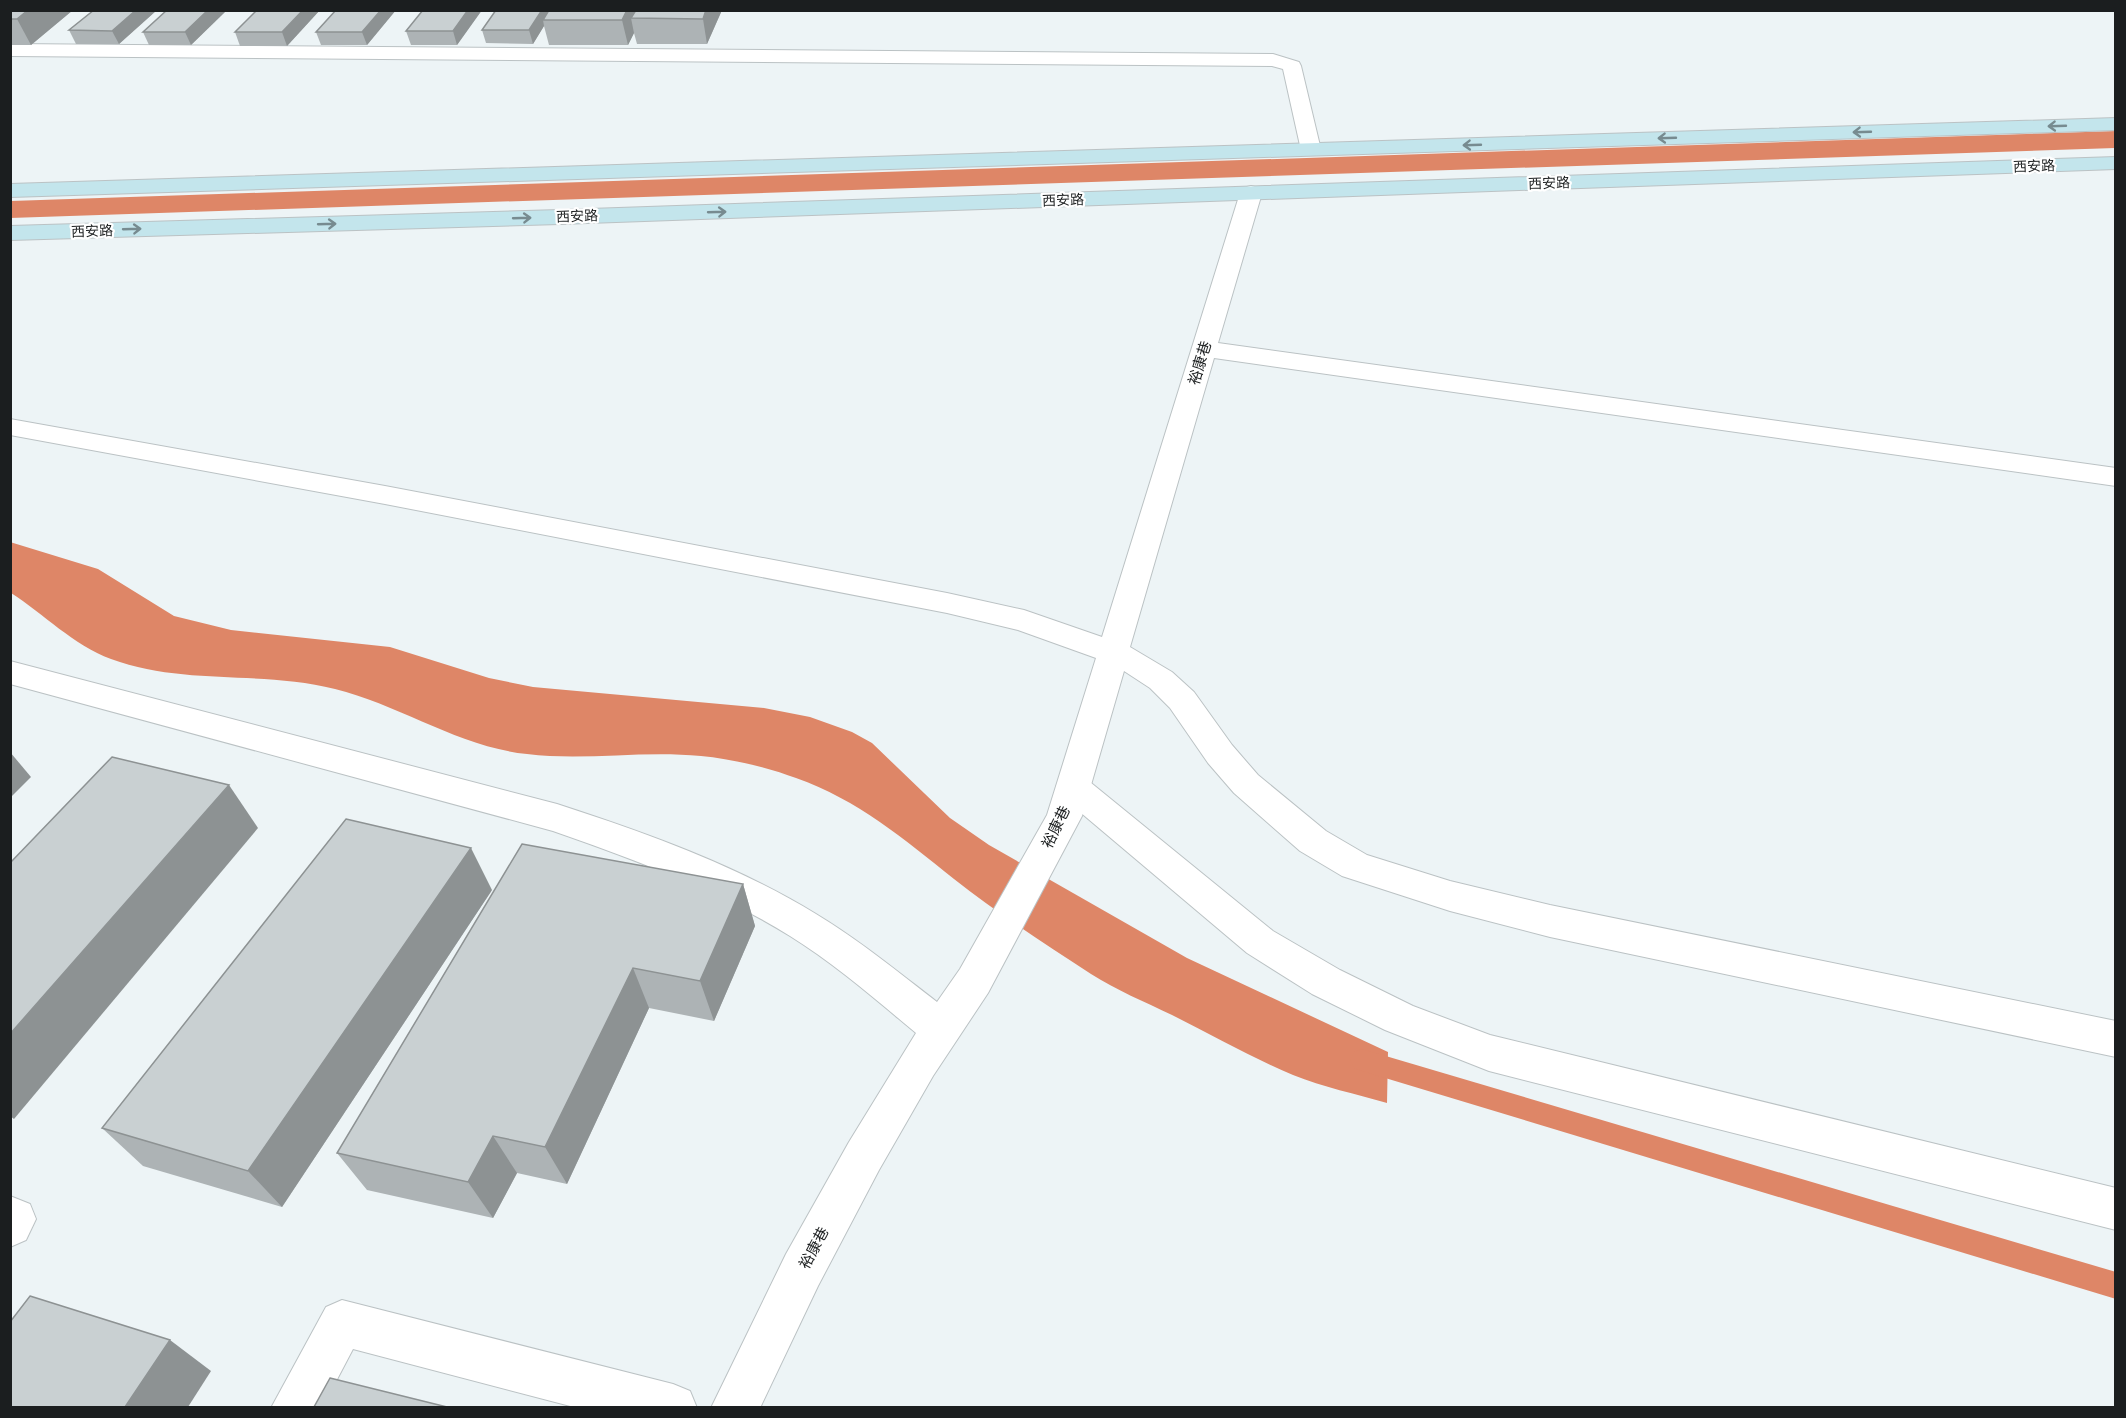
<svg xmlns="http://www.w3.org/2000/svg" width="2126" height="1418" font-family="'Playfair Display','Noto Sans SC',serif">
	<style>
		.water { fill: #de8667 }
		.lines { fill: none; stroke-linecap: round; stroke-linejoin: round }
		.stream { fill: #de8667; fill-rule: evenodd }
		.lane-casing { stroke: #bbc2c4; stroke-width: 2 }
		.street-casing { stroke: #bbc2c4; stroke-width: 2 }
		.secondary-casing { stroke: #bbc2c4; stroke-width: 2 }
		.lane { fill: #fff; fill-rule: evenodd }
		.street { fill: #fff; fill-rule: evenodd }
		.secondary { fill: #c3e5ec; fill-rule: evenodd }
		.wall { fill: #adb3b5 }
		.shaded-wall { fill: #8d9293 }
		.building { fill: #c9d0d2; stroke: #8d9293; stroke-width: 1.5 }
		.oneway { stroke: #778b90 }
		.labels { text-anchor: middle; stroke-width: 4.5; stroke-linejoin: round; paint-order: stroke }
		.far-street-label { font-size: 14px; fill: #1b1e1f; stroke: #fff }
		.street-label { font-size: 15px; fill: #1b1e1f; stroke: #fff }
	</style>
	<rect width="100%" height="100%" fill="#edf4f6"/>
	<!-- water -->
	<g class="water">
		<path d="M2116 131 2115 148 10 218 11 201Z"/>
		<path d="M10 542 98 569 174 616 231 630 390 647 489 678 533 687 764 708 810 717 852 732 872 743 950 818 989 845 1187 958 1388 1052 1387 1103C1356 1094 1323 1087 1293 1075 1252 1058 1212 1035 1172 1015 1145 1002 1116 990 1091 974 1045 944 997 913 954 879 904 839 858 800 796 778 767 767 732 759 701 756 643 750 585 761 527 754 459 747 400 705 335 689 261 670 184 686 111 659 73 645 44 614 11 593Z"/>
	</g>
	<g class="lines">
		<!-- stream -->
		<path class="stream" d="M1362 1049 2116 1272V1299L1362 1071 1354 1068 1350 1060 1354 1052Z"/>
		<defs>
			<g id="lane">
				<path d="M1073 774 1085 778 1273 931 1340 970 1413 1006 1490 1035 2116 1188V1230L1489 1071 1385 1030 1312 994 1247 953 1061 796 1056 787 1061 778Z"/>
				<path d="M10 1196 30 1204 36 1219 26 1240 10 1247Z"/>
				<path d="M342 1300 673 1384 690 1391 697 1408H578L353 1349 322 1408H271L326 1307Z"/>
			</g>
			<g id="street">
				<path d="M10 44 1273 54 1299 62 1301 66 1321 150 1318 154H1304L1301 150 1283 69 1272 66 10 56Z"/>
				<path d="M1251 186 1259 188 1262 193 1218 343 2116 468V486L1214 358 1130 647 1172 672 1194 692 1232 745 1258 775 1326 831 1367 855 1450 881 1550 905 2116 1021V1057L1550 937 1450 911 1342 876 1300 851 1234 793 1208 763 1170 708 1150 688 1124 671 1082 816 988 993 933 1076 879 1170 818 1286 760 1408H711L786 1254 849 1142 916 1033C875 999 835 964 790 936 716 890 634 859 553 831L10 684V661L557 804C646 833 736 865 816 914 859 940 898 972 937 1002L960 969 1047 815 1096 658 1018 630 947 613 385 504 10 435V419L385 486 947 593 1024 610 1102 637 1240 193 1243 188Z"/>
			</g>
			<g id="secondary">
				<path d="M2116 118V130L10 197V184Z"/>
				<path d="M2116 157V169L560 224 10 240V226L560 210Z"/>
			</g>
		</defs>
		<!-- lane casing -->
		<use href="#lane" class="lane-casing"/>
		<!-- street casing -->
		<use href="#street" class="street-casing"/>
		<!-- secondary casing -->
		<use href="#secondary" class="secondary-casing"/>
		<!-- lane -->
		<use href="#lane" class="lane"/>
		<!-- street -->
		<use href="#street" class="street"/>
		<!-- secondary -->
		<use href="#secondary" class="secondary"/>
	</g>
	<!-- wall -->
	<g class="wall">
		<path d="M10 10H73L31 45H10Z"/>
		<path d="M94 10H157L119 44H76L69 30Z"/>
		<path d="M227 10 191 45H149L143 32Z"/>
		<path d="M257 10H320L287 46H240L235 32Z"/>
		<path d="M396 10 367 45H321L316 32Z"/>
		<path d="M482 10 457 45H411L406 31Z"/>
		<path d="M496 10H722L707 44H637L634 33 628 45H549L544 26 533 44 486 43 482 30Z"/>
		<path d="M743 884 755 926 714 1021 649 1008 567 1184 517 1173 493 1218 367 1190 337 1153Z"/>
		<path d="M492 890 282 1207 143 1166 102 1128Z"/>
	</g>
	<!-- shaded-wall -->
	<g class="shaded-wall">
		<path d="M28 10H73L31 45 17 19Z"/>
		<path d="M136 10H157L119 44 112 31Z"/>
		<path d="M208 10H227L191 45 185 32Z"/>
		<path d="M303 10H320L287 46 282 32Z"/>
		<path d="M381 10H396L367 45 362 32Z"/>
		<path d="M468 10H482L457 45 453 31Z"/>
		<path d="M542 10H554L543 20 544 26 533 44 529 30Z"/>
		<path d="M627 10H646L631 18 634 33 628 45 622 20Z"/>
		<path d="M706 10H722L707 44 703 19Z"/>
		<path d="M10 752 31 777 10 798Z"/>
		<path d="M229 785 258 828 14 1119 10 1116V1034Z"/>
		<path d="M471 848 492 890 282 1207 248 1171Z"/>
		<path d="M743 884 755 926 714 1021 700 981Z"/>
		<path d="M633 968 649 1008 567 1184 545 1147Z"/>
		<path d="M493 1136 517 1173 493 1218 468 1182Z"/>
		<path d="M170 1340 211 1371 188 1407H125Z"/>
	</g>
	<!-- building -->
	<g class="building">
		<path d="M10 10H28L17 19H10Z"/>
		<path d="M94 10H136L112 31 69 30Z"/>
		<path d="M167 10H208L185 32H143Z"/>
		<path d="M257 10H303L282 32H235Z"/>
		<path d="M336 10H381L362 32H316Z"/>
		<path d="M423 10H468L453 31H406Z"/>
		<path d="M496 10H542L529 30H482Z"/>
		<path d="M549 10H627L622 20H543Z"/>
		<path d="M636 10H706L703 19 631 18Z"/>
		<path d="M112 757 229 785 10 1034V863Z"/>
		<path d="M346 819 471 848 248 1171 102 1128Z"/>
		<path d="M522 844 743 884 700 981 633 968 545 1147 493 1136 468 1182 337 1153Z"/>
		<path d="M30 1296 170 1340 125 1407H10V1322Z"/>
		<path d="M330 1378 447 1407H314Z"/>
	</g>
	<!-- one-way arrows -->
	<defs><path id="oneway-shaft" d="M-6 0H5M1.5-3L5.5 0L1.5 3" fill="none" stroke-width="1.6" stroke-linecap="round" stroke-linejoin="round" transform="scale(1.5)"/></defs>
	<g class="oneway">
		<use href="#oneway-shaft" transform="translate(2057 126) rotate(178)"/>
		<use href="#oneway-shaft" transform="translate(1862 132) rotate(178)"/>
		<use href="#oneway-shaft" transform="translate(1667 138) rotate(178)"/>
		<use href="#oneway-shaft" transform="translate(1472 145) rotate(178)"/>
		<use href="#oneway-shaft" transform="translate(717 212) rotate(-2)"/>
		<use href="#oneway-shaft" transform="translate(522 218) rotate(-2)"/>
		<use href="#oneway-shaft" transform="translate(327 224) rotate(-2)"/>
		<use href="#oneway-shaft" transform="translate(132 229) rotate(-2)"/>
	</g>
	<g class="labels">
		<!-- far-street labels -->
		<g class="far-street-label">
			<text transform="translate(2034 166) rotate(-2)" y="5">西安路</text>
			<text transform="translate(1549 183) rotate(-2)" y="5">西安路</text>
			<text transform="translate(1063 200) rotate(-2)" y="5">西安路</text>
			<text transform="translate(577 216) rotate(-2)" y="5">西安路</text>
			<text transform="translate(92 231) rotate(-2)" y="5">西安路</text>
		</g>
		<!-- street labels -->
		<g class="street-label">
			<text transform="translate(1200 363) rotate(-73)" y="5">裕康巷</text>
			<text transform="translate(1056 827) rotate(-64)" y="5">裕康巷</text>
			<text transform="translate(814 1248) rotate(-62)" y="5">裕康巷</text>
		</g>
	</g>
	<!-- border -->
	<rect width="2126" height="1418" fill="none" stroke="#1b1e1f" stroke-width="24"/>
</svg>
